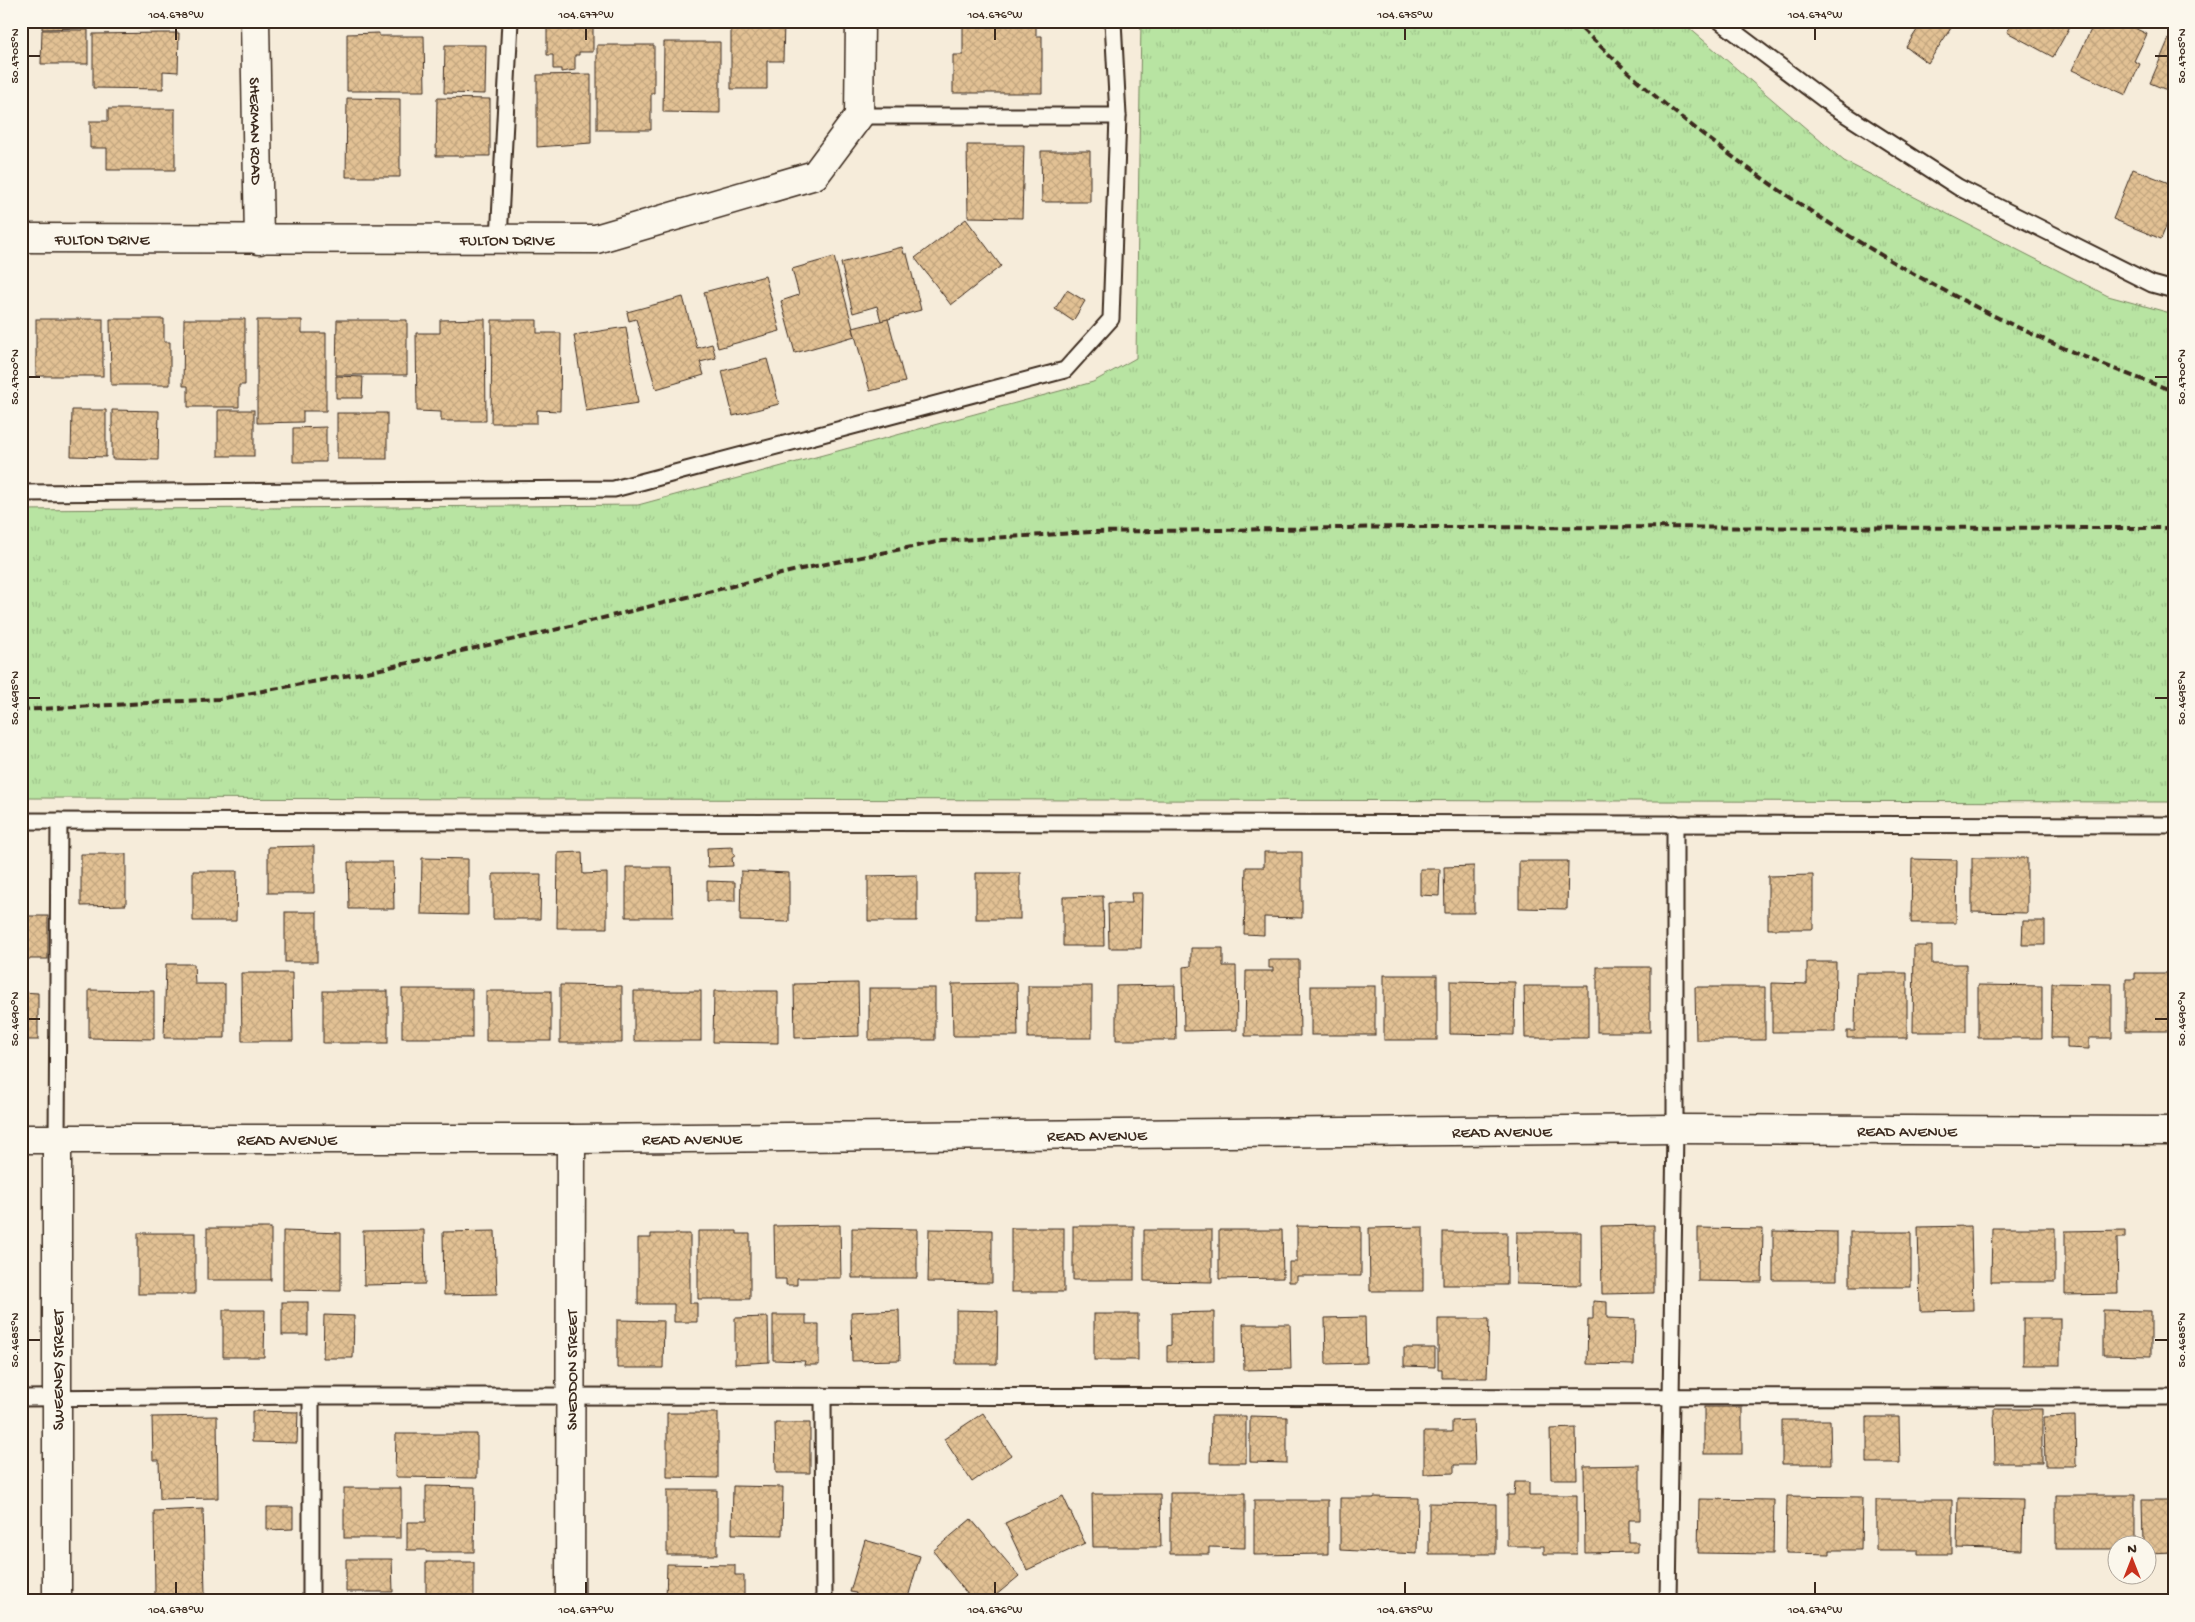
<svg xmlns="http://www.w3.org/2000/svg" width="2195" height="1622" font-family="'Gochi Hand',sans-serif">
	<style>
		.grass { fill: url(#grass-tufts); stroke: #7a8760 }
		.building { fill: url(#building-cross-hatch); stroke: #3b2a1e }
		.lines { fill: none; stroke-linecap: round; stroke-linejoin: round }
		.service-casing { stroke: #3b2a1e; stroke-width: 19 }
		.minor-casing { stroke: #3b2a1e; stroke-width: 31 }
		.service { stroke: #fbf7ec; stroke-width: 15 }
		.minor { stroke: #fbf7ec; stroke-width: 28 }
		.rail { stroke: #3b2a1e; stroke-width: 4; stroke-dasharray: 8 4; stroke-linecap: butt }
		.ticks { fill: none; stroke: #3b2a1e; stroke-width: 2 }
		.labels { text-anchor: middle; stroke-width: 4; stroke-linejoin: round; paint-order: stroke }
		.street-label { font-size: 16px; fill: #3b2a1e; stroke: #fbf7ec }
		.neatline { fill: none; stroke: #3b2a1e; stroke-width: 2 }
		.ticks-label { font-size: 12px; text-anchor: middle; fill: #3b2a1e }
	</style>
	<defs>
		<pattern id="grass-tufts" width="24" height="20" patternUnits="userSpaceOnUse" patternTransform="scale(1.25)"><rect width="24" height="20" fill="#b8e4a2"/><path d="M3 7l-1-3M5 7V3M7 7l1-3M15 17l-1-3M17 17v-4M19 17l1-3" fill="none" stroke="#9fc48b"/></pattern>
		<pattern id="building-cross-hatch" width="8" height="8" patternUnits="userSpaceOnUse" patternTransform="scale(1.25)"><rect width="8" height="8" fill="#e2c194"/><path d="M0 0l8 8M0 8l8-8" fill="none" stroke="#c3a67f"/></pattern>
	</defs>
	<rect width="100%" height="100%" fill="#f6ecda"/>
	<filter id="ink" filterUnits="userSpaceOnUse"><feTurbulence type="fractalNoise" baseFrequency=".02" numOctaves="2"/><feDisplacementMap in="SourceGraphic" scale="10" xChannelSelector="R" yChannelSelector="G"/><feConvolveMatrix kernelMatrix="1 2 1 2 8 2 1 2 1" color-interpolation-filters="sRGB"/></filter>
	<g filter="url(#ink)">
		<!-- grass -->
		<path class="grass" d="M1141 21H1681L1844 161 2108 296 2174 314V802L21 798V510L638 505 1093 382 1136 358Z"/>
		<!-- building -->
		<g class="building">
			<path d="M42 21H88V28L42 29Z"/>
			<path d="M347 21H427V25L347 24Z"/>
			<rect x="439" y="21" width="46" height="2"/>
			<path d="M547 21H593V52H579V55H575V70L561 72V69H553V55H547Z"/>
			<path d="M614 21H659V29L613 27Z"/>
			<path d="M731 21H784L783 61H767V89H731Z"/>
			<path d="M963 21H1036V36H1042V93H953V55H963Z"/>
			<path d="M1923 21H1948L1953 25 1928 63 1906 47Z"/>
			<path d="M2013 21H2073L2053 57 2007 32Z"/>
			<path d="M2095 21H2120L2147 34 2134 61 2140 64 2126 95 2072 70Z"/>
			<path d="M42 30H88V64H41Z"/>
			<path d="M161 33H179L178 72 163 71V89L93 88V34Z"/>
			<path d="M379 33V36H424L425 91H347V34Z"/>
			<path d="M2170 36 2174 37V93L2150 83Z"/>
			<path d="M664 42H720V113L663 112Z"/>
			<path d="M445 45H486L485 94 444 93Z"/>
			<path d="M597 45H654V93H651V130H597Z"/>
			<path d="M591 74V143L537 147V75Z"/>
			<path d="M347 98 400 99V177H346Z"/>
			<path d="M437 98 490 99V156H436Z"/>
			<path d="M108 109H175V170H107V148H90V121H108Z"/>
			<path d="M967 145H1024L1022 218 968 217Z"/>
			<path d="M1041 151H1090V202H1042Z"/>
			<path d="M2133 169 2174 185V207L2161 239 2113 219Z"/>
			<path d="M966 219 1001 266 951 305 915 258Z"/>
			<path d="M902 247 904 254H907L921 310 881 321 877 306 853 313 841 263Z"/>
			<path d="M834 257 855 336 795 353 781 301 799 295 792 269Z"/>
			<path d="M765 276 780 331 718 348 704 292Z"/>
			<path d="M1067 290 1085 301 1073 321 1055 309Z"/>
			<path d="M683 297 697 348 712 344 716 358 700 362 704 375 656 389 636 319 629 321 627 312Z"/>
			<rect x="36" y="319" width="67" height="57"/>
			<path d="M110 319H164V342H170V385H111Z"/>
			<path d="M184 319H245V385H239V407H188V386H183Z"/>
			<path d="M485 319 486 421H441V412L417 411 416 333H440V320Z"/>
			<path d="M888 319 905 382 870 391 853 328Z"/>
			<path d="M257 320H302V333H326V411H303V422L257 423Z"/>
			<path d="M337 320H407V375H336Z"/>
			<path d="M492 320H537V333H561L560 411 537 410V423H491Z"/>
			<path d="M626 327 638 403 586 411 574 335Z"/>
			<path d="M767 359 779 404 733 416 722 371Z"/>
			<path d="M336 376 363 377 362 398H336Z"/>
			<path d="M72 410H106V457L71 456Z"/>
			<path d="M112 410 159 411 158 460 112 459Z"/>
			<rect x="218" y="410" width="36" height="46"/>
			<rect x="337" y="413" width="50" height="46"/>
			<path d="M326 427V462H293V428Z"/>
			<path d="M314 846V893H268V847Z"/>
			<path d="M733 847V853L736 855 732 858 733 866 708 867 707 848Z"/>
			<path d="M582 852 583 874 607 873V928H557L558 853Z"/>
			<path d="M1264 852H1302V918L1264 917V935L1244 934 1246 867H1264Z"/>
			<path d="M81 854H126V905L81 906Z"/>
			<path d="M422 858 468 859V915L421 914Z"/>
			<path d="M1972 858H2027V913L1972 912Z"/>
			<path d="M1912 859 1957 860 1956 923H1911Z"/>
			<path d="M1519 861H1568L1567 909 1519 908Z"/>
			<path d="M348 862H393L394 909H349Z"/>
			<path d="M1474 866V913H1445L1444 867Z"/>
			<path d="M626 867H672L673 917H626Z"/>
			<path d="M1420 869H1440L1439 896 1420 895Z"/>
			<path d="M193 871H237L236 921H193Z"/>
			<path d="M741 871 789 873V922L740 921Z"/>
			<rect x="976" y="873" width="44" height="46"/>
			<path d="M493 874H541L540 919H493Z"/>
			<path d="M917 875V921H868V876Z"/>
			<path d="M1813 875V929H1768V876Z"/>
			<path d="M707 881 735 882V901H707Z"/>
			<path d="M1131 893H1142L1141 948H1109L1108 903H1132Z"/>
			<path d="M1103 896 1104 946H1063V897Z"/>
			<rect x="285" y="912" width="32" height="50"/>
			<rect x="21" y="916" width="27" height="43"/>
			<path d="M2023 921H2045V945H2022Z"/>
			<path d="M1914 946H1932V964H1966V1032H1913Z"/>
			<path d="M1191 948H1223V966H1236L1237 1030 1184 1031 1183 967 1191 966Z"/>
			<path d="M1269 960H1299L1300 1036H1245L1246 971H1273V968H1269Z"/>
			<path d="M1807 962H1836L1835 1032H1772V983L1807 984Z"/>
			<path d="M166 964H194L195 984H225V1038H164Z"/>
			<rect x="1597" y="967" width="53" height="65"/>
			<path d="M241 973H292L293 1041H242Z"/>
			<path d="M1856 973H1907V1038H1847V1031H1855Z"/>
			<path d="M2135 973H2168L2167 982 2174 983V1031H2126V979H2135Z"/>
			<rect x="1384" y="975" width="53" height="65"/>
			<path d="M1450 981 1515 982 1514 1035 1450 1034Z"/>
			<path d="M858 983 859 1036 795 1038 794 984Z"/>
			<path d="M1017 983 1018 1036H953L952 984Z"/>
			<path d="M2052 983 2112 984V1038H2089V1049L2067 1048V1038H2051Z"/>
			<path d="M560 985 622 986V1043H560Z"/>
			<path d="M1175 985 1176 1040H1116V986Z"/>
			<path d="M1978 985 2042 986V1038H1978Z"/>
			<rect x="1028" y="986" width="64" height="52"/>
			<rect x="1311" y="986" width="64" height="49"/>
			<path d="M1524 986H1588V1038H1525Z"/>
			<path d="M1695 987H1765V1040H1696Z"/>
			<rect x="869" y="988" width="66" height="52"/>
			<rect x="402" y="989" width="70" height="49"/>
			<path d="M89 990 154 991V1039L89 1038Z"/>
			<rect x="323" y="991" width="65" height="52"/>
			<rect x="486" y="991" width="65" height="50"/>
			<rect x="634" y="991" width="67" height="50"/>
			<path d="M714 991H778V1043L713 1042Z"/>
			<path d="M21 992 38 993V1040H21Z"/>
			<path d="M840 1225 841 1278H797V1285H786V1279H775L774 1226Z"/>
			<path d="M1654 1225V1293L1602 1294 1601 1226Z"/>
			<rect x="1073" y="1226" width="61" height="54"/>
			<path d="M1297 1226 1361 1227V1276H1297V1282H1289V1262H1297Z"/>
			<path d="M1971 1226 1973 1310 1920 1311 1918 1227Z"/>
			<path d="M1423 1227V1291H1370L1369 1228Z"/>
			<rect x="207" y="1228" width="64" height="52"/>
			<path d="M852 1228 917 1229V1278H852Z"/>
			<rect x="1011" y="1228" width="53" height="64"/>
			<path d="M1698 1228 1763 1229 1762 1282 1698 1281Z"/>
			<path d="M1992 1228H2055V1282H1991Z"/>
			<path d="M929 1229 992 1230V1283L928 1282Z"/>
			<path d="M424 1230 425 1284 364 1285 363 1231Z"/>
			<path d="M1144 1230H1212V1282L1144 1281Z"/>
			<path d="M1219 1230H1282L1283 1278 1219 1279Z"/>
			<path d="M2125 1230V1238H2117L2118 1294 2065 1295V1231Z"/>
			<path d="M283 1231 341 1233V1291L283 1290Z"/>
			<path d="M495 1231 497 1294 444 1295 443 1232Z"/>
			<path d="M698 1231H737V1234H750V1299H698Z"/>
			<path d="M1773 1231 1837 1232V1280H1773Z"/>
			<rect x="1443" y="1232" width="64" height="53"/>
			<path d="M1517 1232H1581V1285L1516 1284Z"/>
			<rect x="1850" y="1232" width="61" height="55"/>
			<rect x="138" y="1233" width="57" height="61"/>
			<path d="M651 1234H690V1303H697V1322H674V1304H638V1238H651Z"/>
			<path d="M1593 1301 1607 1302V1318L1635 1319 1634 1365 1587 1364 1588 1319H1593Z"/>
			<rect x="282" y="1302" width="26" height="33"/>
			<path d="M223 1310H265L264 1357H223Z"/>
			<path d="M899 1310 900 1360 852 1361 851 1312Z"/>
			<path d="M956 1310 998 1311 997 1364H956Z"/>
			<path d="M2103 1310 2151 1311V1356L2103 1355Z"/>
			<path d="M1214 1312V1361L1167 1362V1346L1171 1345V1313Z"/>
			<rect x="1094" y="1314" width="44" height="46"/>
			<path d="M324 1315 354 1316 353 1358H323Z"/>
			<path d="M773 1315H806V1324H819V1365H804L805 1361 773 1360Z"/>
			<path d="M768 1317 769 1362 735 1364V1318Z"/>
			<path d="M1365 1317 1366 1363 1326 1364 1325 1318Z"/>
			<rect x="2023" y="1318" width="37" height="47"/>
			<path d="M1438 1319H1489L1487 1378H1442V1369H1438Z"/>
			<path d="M617 1320 664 1321 663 1368H617Z"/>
			<path d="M1243 1324H1290L1291 1369 1244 1370Z"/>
			<path d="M1404 1348H1435V1367L1404 1366Z"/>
			<rect x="1704" y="1407" width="38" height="47"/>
			<path d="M1994 1409H2042V1463H1995Z"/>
			<path d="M252 1411 298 1412 297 1443 252 1442Z"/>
			<path d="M667 1413H718V1478L667 1477Z"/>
			<path d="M983 1413 1011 1455 972 1482 944 1439Z"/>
			<path d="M217 1416 218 1498 160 1499 159 1460H153L152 1417Z"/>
			<path d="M1211 1416H1246V1463H1210Z"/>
			<path d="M1250 1416 1287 1417V1463L1250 1462Z"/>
			<path d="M2075 1416 2076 1466H2045L2044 1417Z"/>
			<path d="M1867 1417H1899L1900 1463H1867Z"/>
			<path d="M1473 1420 1475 1465H1454V1473L1424 1474V1432H1452V1421Z"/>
			<path d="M1782 1420H1830L1831 1464H1782Z"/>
			<path d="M775 1423H810V1473H776Z"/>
			<path d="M1576 1428 1577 1479H1551L1550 1429Z"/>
			<path d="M396 1434H477V1478L395 1477Z"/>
			<path d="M1640 1465V1520H1629V1542H1638V1552L1585 1553 1584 1466Z"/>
			<path d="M1515 1482H1529V1495H1577V1554H1544V1546H1507V1495H1514Z"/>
			<path d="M426 1486 475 1487 474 1552H426V1550H407V1522H426Z"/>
			<path d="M733 1486 783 1487 782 1535 732 1534Z"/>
			<rect x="344" y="1488" width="57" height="50"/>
			<rect x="667" y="1490" width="50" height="65"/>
			<path d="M1170 1493H1245V1548L1209 1547V1554H1170Z"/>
			<path d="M1092 1494H1160L1161 1547H1093Z"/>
			<path d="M2056 1495H2135V1544H2118V1549H2056Z"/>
			<path d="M1063 1496 1085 1543 1027 1570 1005 1523Z"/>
			<path d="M1787 1496 1862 1497 1861 1550H1830V1554L1786 1553Z"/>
			<path d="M1374 1497 1418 1498 1417 1554 1340 1550V1498H1374Z"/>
			<path d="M1958 1498 2023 1499 2022 1550 1957 1548Z"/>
			<path d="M1699 1499 1774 1500 1773 1554 1698 1553Z"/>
			<path d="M1254 1500H1328V1554L1254 1555Z"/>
			<path d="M1876 1500H1952V1554H1918V1550H1876Z"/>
			<path d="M2142 1500H2174V1553L2148 1554V1544H2143Z"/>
			<path d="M1429 1503 1496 1504V1554H1429Z"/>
			<path d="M267 1507H293V1529L267 1530Z"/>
			<path d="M203 1509 205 1594 155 1595 154 1511Z"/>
			<path d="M971 1519 1019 1576 989 1601H973L933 1551Z"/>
			<path d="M865 1540 920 1556 907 1601 854 1599 856 1593 850 1592Z"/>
			<path d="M346 1559H392L393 1592H346Z"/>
			<rect x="426" y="1562" width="48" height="39"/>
			<path d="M667 1564 735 1565V1575H744V1598H735V1601H666Z"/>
		</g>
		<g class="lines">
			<defs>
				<g id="service">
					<path d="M1720 21 1834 107 1958 187 2152 284 2174 290"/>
					<path d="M859 116H1118"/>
					<path d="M499 240 510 21"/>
					<path d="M21 493 614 489 1065 370 1111 319 1118 116 1113 21"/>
					<path d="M21 821 2174 825"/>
					<path d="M57 1139 59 821"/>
					<path d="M823 1396 824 1601"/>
					<path d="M21 1398 311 1396 2174 1397"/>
					<path d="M311 1601V1396"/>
					<path d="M1668 1601 1675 1129V823"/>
				</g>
				<g id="minor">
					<path id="s1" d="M255 21 259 240"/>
					<path id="s2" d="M21 238 596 239 815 175 859 116 860 21"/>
					<path id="s3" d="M21 1139H571L1675 1129 2174 1131"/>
					<path d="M57 1139V1601"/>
					<path id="s4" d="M570 1601 571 1139"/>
				</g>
			</defs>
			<!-- service casing -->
			<use href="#service" class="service-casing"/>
			<!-- minor casing -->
			<use href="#minor" class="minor-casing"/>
			<!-- service -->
			<use href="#service" class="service"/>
			<!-- minor -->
			<use href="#minor" class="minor"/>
			<!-- rail -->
			<g class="rail">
				<path d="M1573 21C1604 49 1634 79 1666 105 1817 228 1989 327 2174 391"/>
				<path d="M21 710 219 699 372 671 542 633 801 569 942 541 1092 532 1404 527 2174 528"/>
			</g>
		</g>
	</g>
	<!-- ticks -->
	<path class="ticks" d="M176 28V40M586 28V40M995 28V40M1405 28V40M1815 28V40M28 56H40M2155 56H2168M28 377H40M2155 377H2168M28 698H40M2155 698H2168M28 1019H40M2155 1019H2168M28 1340H40M2155 1340H2168M176 1582V1594M586 1582V1594M995 1582V1594M1405 1582V1594M1815 1582V1594"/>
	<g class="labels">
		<!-- street labels -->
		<g class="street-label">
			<text dy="6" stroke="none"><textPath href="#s1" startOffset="110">SHERMAN ROAD</textPath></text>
			<text dy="6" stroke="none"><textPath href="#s2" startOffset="81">FULTON DRIVE</textPath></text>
			<text dy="6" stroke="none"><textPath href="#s2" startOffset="486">FULTON DRIVE</textPath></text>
			<text dy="6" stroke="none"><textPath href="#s3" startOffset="1886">READ AVENUE</textPath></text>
			<text dy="6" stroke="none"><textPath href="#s3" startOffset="1481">READ AVENUE</textPath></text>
			<text dy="6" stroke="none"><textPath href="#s3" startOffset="1076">READ AVENUE</textPath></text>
			<text dy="6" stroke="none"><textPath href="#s3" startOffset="671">READ AVENUE</textPath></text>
			<text dy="6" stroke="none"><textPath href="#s3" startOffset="266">READ AVENUE</textPath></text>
			<text transform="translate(57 1370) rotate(-90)" y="6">SWEENEY STREET</text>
			<text dy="6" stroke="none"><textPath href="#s4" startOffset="231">SNEDDON STREET</textPath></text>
		</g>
	</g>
	<!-- margin -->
	<rect width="2195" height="1622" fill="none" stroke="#fbf7ec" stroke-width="55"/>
	<!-- north arrow -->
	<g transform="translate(2132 1560)"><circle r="24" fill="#fbf7ec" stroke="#aea59a"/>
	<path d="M0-4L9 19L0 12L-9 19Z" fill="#c8321e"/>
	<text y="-8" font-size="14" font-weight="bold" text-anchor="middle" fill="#3b2a1e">N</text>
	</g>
	<rect x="28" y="28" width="2140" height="1566" class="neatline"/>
	<g class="ticks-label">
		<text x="176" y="18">104.678°W</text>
		<text x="586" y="18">104.677°W</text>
		<text x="995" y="18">104.676°W</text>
		<text x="1405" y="18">104.675°W</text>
		<text x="1815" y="18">104.674°W</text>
		<text transform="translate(14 56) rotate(-90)" y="4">50.4705°N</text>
		<text transform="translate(2181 56) rotate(-90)" y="4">50.4705°N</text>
		<text transform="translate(14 377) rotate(-90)" y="4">50.4700°N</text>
		<text transform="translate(2181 377) rotate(-90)" y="4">50.4700°N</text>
		<text transform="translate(14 698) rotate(-90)" y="4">50.4695°N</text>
		<text transform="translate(2181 698) rotate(-90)" y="4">50.4695°N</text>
		<text transform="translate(14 1019) rotate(-90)" y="4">50.4690°N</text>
		<text transform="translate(2181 1019) rotate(-90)" y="4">50.4690°N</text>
		<text transform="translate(14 1340) rotate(-90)" y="4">50.4685°N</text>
		<text transform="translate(2181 1340) rotate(-90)" y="4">50.4685°N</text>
		<text x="176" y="1613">104.678°W</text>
		<text x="586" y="1613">104.677°W</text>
		<text x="995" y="1613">104.676°W</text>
		<text x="1405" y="1613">104.675°W</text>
		<text x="1815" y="1613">104.674°W</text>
	</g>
</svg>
